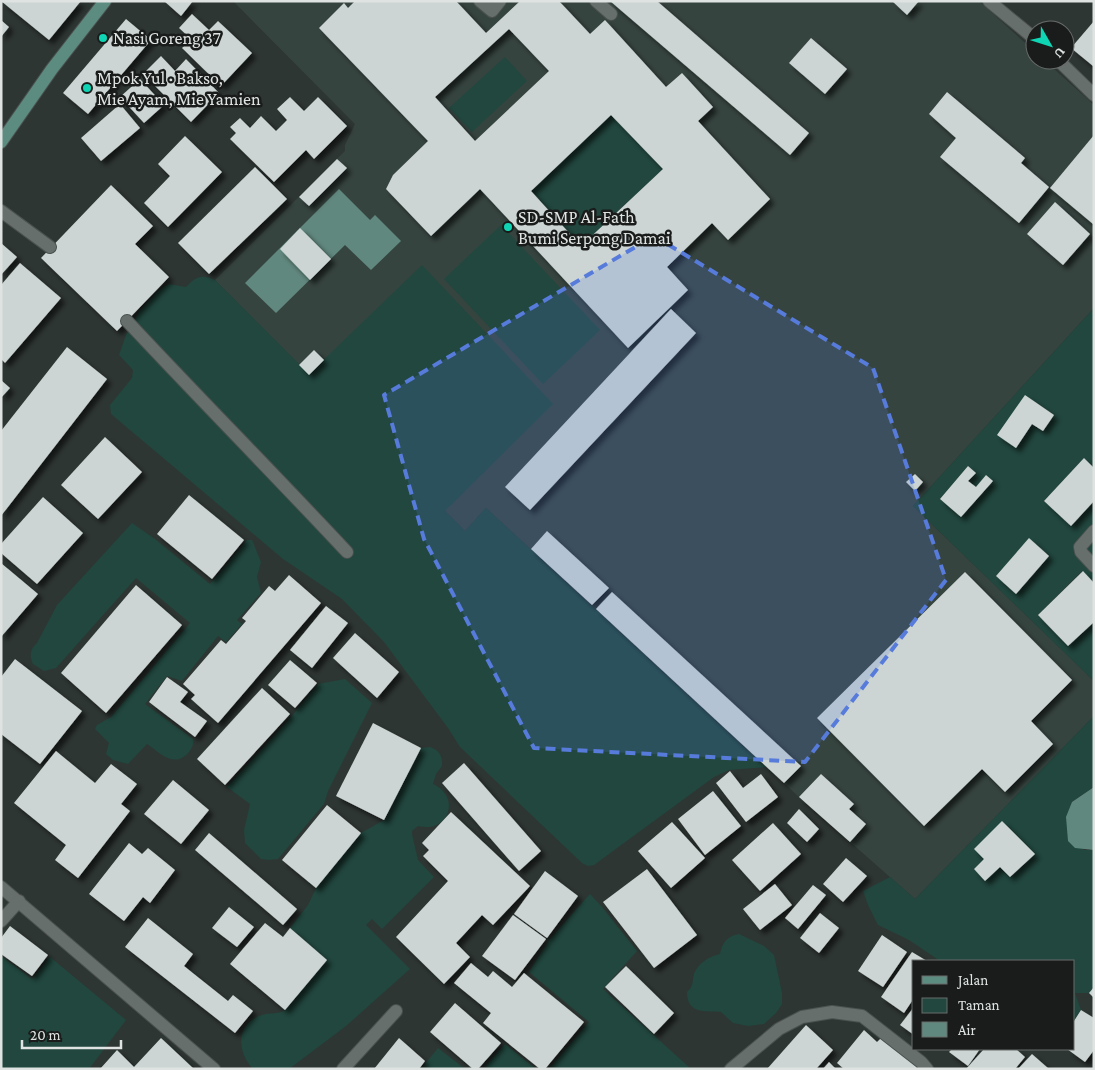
<svg xmlns="http://www.w3.org/2000/svg" width="1095" height="1070" font-family="'Crimson Pro',serif">
	<style>
		.built { fill: #364440 }
		.green { fill: #21473e; fill-rule: evenodd }
		.water { fill: #61887e }
		.building { fill: #ccd5d3; fill-rule: evenodd; filter: url(#shadow) }
		.lines { fill: none; stroke-linecap: round; stroke-linejoin: round }
		.lane-casing { stroke: #4a514f; stroke-width: 14 }
		.street-casing { stroke: #4a514f; stroke-width: 14 }
		.secondary-casing { stroke: #4a514f; stroke-width: 14 }
		.lane { stroke: #676f6c; stroke-width: 12 }
		.street { stroke: #676f6c; stroke-width: 12 }
		.secondary { stroke: #5c8b80; stroke-width: 12 }
		.marked { fill: #577bdb; fill-opacity: 0.2; stroke: #577bdb; stroke-width: 4; stroke-dasharray: 10 6; stroke-linejoin: round }
		.poi-dot { fill: #0fd5b4; stroke: #191c1b; stroke-width: 2 }
		.labels { text-anchor: middle; stroke-width: 5; stroke-linejoin: round; paint-order: stroke }
		.poi-label { font-size: 18px; fill: #dfe4e2; stroke: #191c1b; text-anchor: start }
	</style>
	<defs>
		<filter id="shadow"><feDropShadow dx="4.5" dy="4.5" stdDeviation="2.5" flood-color="#0009"/></filter>
	</defs>
	<rect width="100%" height="100%" fill="#2e3633"/>
	<!-- built -->
	<path class="built" d="M233 1H610L790 155 809 133 657 1H979L1035 52V60H1044L1094 105V308L913 506 1094 681V716L915 899 799 797 486 508 465 531 215 280 345 151V145L355 124Z"/>
	<!-- green -->
	<g class="green">
		<path d="M505 57 527 81 472 132 449 108Z"/>
		<path d="M611 115 663 169 581 246 531 191Z"/>
		<path d="M501 225 600 330 543 384 444 279Z"/>
		<path d="M422 265 553 404 445 511 465 531 486 508 766 767 729 770 714 777 594 865 588 866 582 863 460 747 448 728 384 642 342 599 283 559 111 414 110 405 132 378 133 370 119 355 126 335 132 323 139 312 158 291 168 284 186 287C196 276 202 274 215 280L309 374Z"/>
		<path d="M1094 308V468L1084 458 1044 501 1071 526 1094 501V583L1082 571 1038 615 1068 646 1094 622V681L913 506ZM1025 395 1054 415 1043 431 1032 424 1016 448ZM968 466 976 473 968 481 976 487 993 481 961 517 940 499ZM1029 539 1049 556 1016 594 996 576Z"/>
		<path d="M132 523 155 539 210 584 247 540H252L261 562 257 577 261 593 237 620 242 624 226 642 218 636 182 681 167 676 145 704 193 739C194 744 192 749 188 753 174 769 159 752 147 744L128 764 113 760 106 754 109 743 95 729 97 725 111 717 190 623 136 578 56 668 44 671 33 664C29 656 30 649 37 643L57 605Z"/>
		<path d="M345 679 372 703 328 791 324 804 278 859 269 860 261 859 245 843 244 830 250 804 227 787 290 718 318 684Z"/>
		<path d="M1094 716V787L1072 802 1084 850H1094V987L1089 993H1075L1081 1010 1074 1021V961H940L909 940 878 925 868 905 863 891 890 877 915 899ZM1034 854 1011 877 1000 867 985 881 974 869 984 859Z"/>
		<path d="M430 747C439 750 443 756 442 766L436 774 433 784C462 797 448 834 418 826L412 831V834L418 860 434 877 382 929 372 919 366 925 410 969 346 1026 289 1069H253C236 1051 236 1023 262 1015 270 1012 278 1015 285 1010L327 960 290 928 308 905 316 888 361 833 384 820 421 748Z"/>
		<path d="M590 894 602 907 637 951 603 989 691 1069H549L589 1022 529 972 549 940Z"/>
		<path d="M739 934 764 946 774 955 782 993V1004L776 1013 764 1024 748 1026 733 1023 721 1012C705 1011 687 1014 687 992 694 986 692 981 694 974 698 963 710 956 720 954 722 943 727 936 739 934Z"/>
		<path d="M1 956 32 979 50 957 126 1020 89 1069H1Z"/>
		<path d="M505 1044 536 1069H483Z"/>
		<path d="M438 1048 465 1069H421Z"/>
	</g>
	<!-- water -->
	<g class="water">
		<path d="M339 189 370 220 375 215 401 241 371 270 345 245 276 313 245 283Z"/>
		<path d="M1094 787V850L1075 848 1068 841 1066 817 1072 802Z"/>
	</g>
	<!-- building -->
	<g class="building">
		<path d="M1 1H81L49 40Z"/>
		<path d="M164 1H193L181 16Z"/>
		<path d="M355 1H456L486 33 520 1H559L590 34 605 20 666 87 682 73 713 107 698 121 770 199 728 240 712 223 667 267 688 290 628 348 480 189 431 236 386 189 393 175 428 141 319 28 344 3 348 8ZM509 29 549 71 475 141 435 97ZM611 115 663 169 581 246 531 191Z"/>
		<path d="M610 1H657L809 133 790 155Z"/>
		<path d="M892 1H919L907 15Z"/>
		<path d="M192 14 209 30 218 21 252 53 221 86 182 48 191 39 179 28Z"/>
		<path d="M126 19 151 40 88 114 63 93Z"/>
		<path d="M1 20 9 27 1 37Z"/>
		<path d="M1094 21V65L1093 66 1071 48Z"/>
		<path d="M811 38 847 69 825 94 789 63Z"/>
		<path d="M161 56 175 71 186 59 219 93 191 122 143 74Z"/>
		<path d="M140 79 164 105 144 123 120 97Z"/>
		<path d="M947 92 1025 158 1021 163 1049 187 1019 223 940 157 956 138 929 114Z"/>
		<path d="M290 97 304 111 318 97 347 126 314 159 306 150 274 182 230 139 236 133 230 127 240 118 250 128 261 116 276 131 287 120 277 109Z"/>
		<path d="M120 104 140 128 101 161 81 138Z"/>
		<path d="M1094 135V223L1093 224 1050 188Z"/>
		<path d="M185 136 222 172 168 227 144 203 170 176 158 164Z"/>
		<path d="M337 159 347 168 309 206 299 197Z"/>
		<path d="M255 167 287 199 209 274 178 243Z"/>
		<path d="M111 185 153 226 135 244 169 277 117 331 41 258Z"/>
		<path d="M1055 202 1090 234 1063 265 1027 234Z"/>
		<path d="M300 228 331 259 310 280 280 249Z"/>
		<path d="M1 243 17 257 1 275Z"/>
		<path d="M20 263 61 298 5 363 1 359V285Z"/>
		<path d="M671 309 696 333 530 510 505 487Z"/>
		<path d="M67 347 107 379 1 516V431Z"/>
		<path d="M314 350 324 360 309 375 299 365Z"/>
		<path d="M1 380 10 388 1 398Z"/>
		<path d="M1025 395 1054 415 1043 431 1032 424 1016 448 997 435Z"/>
		<path d="M105 437 142 472 98 519 61 485Z"/>
		<path d="M1084 458 1094 468V501L1071 526 1044 501Z"/>
		<path d="M968 466 976 473 968 481 976 487 986 475 993 481 961 517 940 499Z"/>
		<path d="M915 474 923 482 915 491 906 482Z"/>
		<path d="M189 495 244 540 212 579 157 534Z"/>
		<path d="M43 497 83 533 37 584 1 553V544Z"/>
		<path d="M547 531 609 588 592 605 531 549Z"/>
		<path d="M1029 538 1049 556 1016 594 996 576Z"/>
		<path d="M1 563 38 594 1 637Z"/>
		<path d="M1083 571 1094 583V622L1068 646 1038 615Z"/>
		<path d="M965 572 1072 680 1031 721 1053 744 1005 792 982 769 924 826 817 718Z"/>
		<path d="M289 575 321 603 218 723 191 699 195 695 183 684 221 640 226 644 246 621 242 618 269 586 275 591Z"/>
		<path d="M136 585 182 625 106 713 61 673Z"/>
		<path d="M612 592 801 766 784 783 596 609Z"/>
		<path d="M326 606 348 623 312 668 290 650Z"/>
		<path d="M355 633 399 672 377 698 333 658Z"/>
		<path d="M15 659 82 711 40 764 1 734V677Z"/>
		<path d="M290 660 317 683 295 708 268 685Z"/>
		<path d="M167 677 188 692 180 702 207 721 195 737 149 702Z"/>
		<path d="M262 688 290 714 225 785 197 759Z"/>
		<path d="M373 723 421 748 384 820 336 796Z"/>
		<path d="M56 751 95 783 111 764 137 784 121 804 130 811 78 878 55 860 66 845 14 803Z"/>
		<path d="M464 763 541 851 519 871 442 783Z"/>
		<path d="M730 771 743 788 761 774 778 797 746 822 716 783Z"/>
		<path d="M821 774 854 804 849 809 866 824 850 842 799 797Z"/>
		<path d="M173 780 209 810 181 844 144 814Z"/>
		<path d="M713 791 741 826 705 855 678 819Z"/>
		<path d="M327 805 361 833 316 888 282 860Z"/>
		<path d="M799 809 819 829 807 842 787 823Z"/>
		<path d="M451 812 530 886 493 925 482 915 456 943 470 957 444 984 396 937 448 881 423 856 429 850 422 843Z"/>
		<path d="M1002 821 1035 854 1010 877 1000 867 985 881 974 869 984 859 974 849Z"/>
		<path d="M672 822 705 858 671 888 638 851Z"/>
		<path d="M773 823 801 854 760 891 732 860Z"/>
		<path d="M209 833 297 909 283 925 195 850Z"/>
		<path d="M129 843 142 854 148 848 175 870 150 903 143 897 124 921 89 894Z"/>
		<path d="M846 858 867 876 843 902 823 884Z"/>
		<path d="M647 869 697 935 654 968 603 902Z"/>
		<path d="M545 871 578 896 547 938 514 914Z"/>
		<path d="M775 884 792 905 760 930 743 909Z"/>
		<path d="M813 885 826 895 798 929 785 918Z"/>
		<path d="M229 907 254 927 237 947 212 928Z"/>
		<path d="M820 913 839 928 819 953 800 938Z"/>
		<path d="M513 915 546 939 515 980 482 956Z"/>
		<path d="M148 918 193 954 184 966 228 1001 233 995 253 1011 235 1033 125 947Z"/>
		<path d="M265 923 283 937 290 928 327 960 285 1010 230 964Z"/>
		<path d="M10 926 48 955 32 976 1 954V938Z"/>
		<path d="M882 935 907 952 883 987 858 971Z"/>
		<path d="M912 952 927 961H914V998L904 1013 881 997Z"/>
		<path d="M471 963 488 977 493 971 512 987 524 973 584 1022 545 1069H540L483 1023 491 1013 454 983Z"/>
		<path d="M626 966 674 1013 654 1034 605 987Z"/>
		<path d="M1094 987V998L1089 993Z"/>
		<path d="M455 1003 501 1043 478 1069H473L430 1032Z"/>
		<path d="M914 1007V1035L900 1025Z"/>
		<path d="M1081 1010 1094 1018V1050L1085 1062 1067 1049H1074V1021Z"/>
		<path d="M806 1025 833 1050 816 1069H767Z"/>
		<path d="M864 1030 877 1042 882 1037 917 1067 916 1069H844L837 1063Z"/>
		<path d="M161 1038 194 1069H100L117 1050 134 1067Z"/>
		<path d="M399 1038 425 1061 419 1069H374Z"/>
		<path d="M952 1049H980L968 1066 949 1052Z"/>
		<path d="M984 1049H1016L1025 1057 1015 1069H966Z"/>
		<path d="M1032 1054 1049 1069H1018Z"/>
		<path d="M829 1062 836 1069H823Z"/>
	</g>
	<g class="lines">
		<defs>
			<g id="lane">
				<path d="M480 1 492 11 500 1"/>
				<path d="M596 1 611 14"/>
				<path d="M989 1 1035 39"/>
				<path d="M1058 60 1094 95"/>
				<path d="M1 211 50 247"/>
				<path d="M127 321C199 398 274 474 347 552"/>
				<path d="M1094 531 1080 547 1081 552 1094 566"/>
				<path d="M343 1069 396 1011"/>
			</g>
			<g id="street">
				<path d="M1 887 214 1069"/>
				<path d="M1 921 19 901"/>
				<path d="M731 1069 779 1029 802 1017 832 1012 862 1016 921 1062 927 1069"/>
			</g>
			<path id="secondary" d="M1 142 52 69 105 1"/>
		</defs>
		<!-- lane casing -->
		<use href="#lane" class="lane-casing"/>
		<!-- street casing -->
		<use href="#street" class="street-casing"/>
		<!-- secondary casing -->
		<use href="#secondary" class="secondary-casing"/>
		<!-- lane -->
		<use href="#lane" class="lane"/>
		<!-- street -->
		<use href="#street" class="street"/>
		<!-- secondary -->
		<use href="#secondary" class="secondary"/>
	</g>
	<!-- marked area -->
	<path class="marked" d="M654 236 873 368 946 580 805 762 534 748 424 539 384 395Z"/>
	<!-- markers -->
	<g class="poi-dot">
		<circle cx="103" cy="38" r="5"/>
		<circle cx="87" cy="88" r="5"/>
		<circle cx="508" cy="227" r="5"/>
	</g>
	<g class="labels">
		<!-- poi labels -->
		<g class="poi-label">
			<text x="113" y="44">Nasi Goreng 37</text>
			<text x="97" y="84">Mpok Yul · Bakso,<tspan x="97" dy="21">Mie Ayam, Mie Yamien</tspan></text>
			<text x="518" y="223">SD-SMP Al-Fath<tspan x="518" dy="21">Bumi Serpong Damai</tspan></text>
		</g>
	</g>
	<!-- border -->
	<rect width="1095" height="1070" fill="none" stroke="#dfe4e2" stroke-width="5"/>
	<!-- legend -->
	<rect x="912" y="960" width="162" height="90" fill="#191c1b" stroke="#686c6b"/>
	<rect x="922" y="976" width="25" height="8" fill="#5c8b80" stroke="#686c6b"/>
	<text x="958" y="985" font-size="15" fill="#dfe4e2">Jalan</text>
	<rect x="922" y="998" width="25" height="15" fill="#21473e" stroke="#686c6b"/>
	<text x="958" y="1010" font-size="15" fill="#dfe4e2">Taman</text>
	<rect x="922" y="1022" width="25" height="15" fill="#61887e" stroke="#686c6b"/>
	<text x="958" y="1035" font-size="15" fill="#dfe4e2">Air</text>
	<!-- north arrow -->
	<g transform="translate(1050 45) rotate(129)"><circle r="24" fill="#191c1b" stroke="#686c6b"/>
	<path d="M0-4L9 19L0 12L-9 19Z" fill="#0fd5b4"/>
	<text y="-8" font-size="14" font-weight="bold" text-anchor="middle" fill="#dfe4e2">U</text>
	</g>
	<!-- scale -->
	<path d="M22 1040v8h99v-8" fill="none" stroke="#dfe4e2" stroke-width="2.5"/>
	<text x="30" y="1040" font-size="15" fill="#dfe4e2" stroke="#191c1b" stroke-width="4" paint-order="stroke">20 m</text>
</svg>
